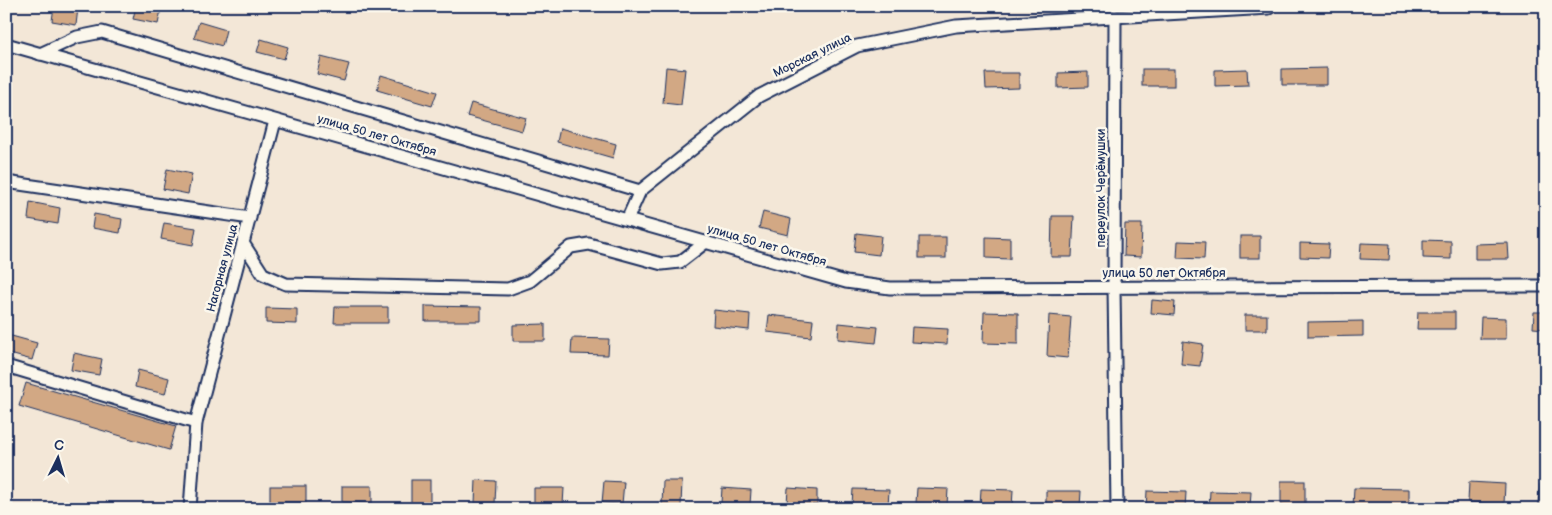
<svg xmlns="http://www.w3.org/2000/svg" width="1552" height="515" font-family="'Balsamiq Sans',sans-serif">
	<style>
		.building { fill: #d2a884; stroke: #1b2f5e }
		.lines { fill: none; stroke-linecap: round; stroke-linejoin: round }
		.street-casing { stroke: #1b2f5e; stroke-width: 15 }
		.street { stroke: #fbf7ec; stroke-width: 11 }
		.labels { text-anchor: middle; stroke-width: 5; stroke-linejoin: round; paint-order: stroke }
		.street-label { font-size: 12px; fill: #1b2f5e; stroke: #fbf7ec }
	</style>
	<rect width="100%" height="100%" fill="#f3e7d7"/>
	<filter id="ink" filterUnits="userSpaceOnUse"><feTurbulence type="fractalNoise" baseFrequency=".02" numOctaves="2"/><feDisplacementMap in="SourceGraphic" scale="10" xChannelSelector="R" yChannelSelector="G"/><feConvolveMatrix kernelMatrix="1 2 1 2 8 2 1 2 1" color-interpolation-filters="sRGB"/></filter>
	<g filter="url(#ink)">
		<!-- building -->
		<g class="building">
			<path d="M54 6 78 8 76 25 52 21Z"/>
			<path d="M136 6H145L161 10 158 24 133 19Z"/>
			<path d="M199 22 226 30 222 46 194 38Z"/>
			<path d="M261 39 288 47 284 59 257 52Z"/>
			<path d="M321 57 349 64 344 81 317 74Z"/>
			<path d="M666 67 685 69 681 105 663 103Z"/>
			<path d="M1327 68V85H1282V69Z"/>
			<rect x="1142" y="69" width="32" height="17"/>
			<path d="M1247 69 1248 85 1215 86V70Z"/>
			<path d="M1088 72V87L1058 88V73Z"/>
			<path d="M985 73H1019V88L986 89Z"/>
			<path d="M381 75 437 92 432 106 377 90Z"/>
			<path d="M471 103 526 118 522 131 467 116Z"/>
			<path d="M560 128 616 144 613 158 557 142Z"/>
			<path d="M167 169 192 174 188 194 163 189Z"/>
			<path d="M30 202 60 208 58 224 28 219Z"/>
			<path d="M763 212 791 219 788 235 759 228Z"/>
			<path d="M94 214 122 219 120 233 92 228Z"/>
			<path d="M1052 216H1074L1072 257H1051Z"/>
			<path d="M164 223 196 228 193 245 161 239Z"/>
			<path d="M1125 224H1142L1141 257 1124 256Z"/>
			<path d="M856 233 881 236 879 255 854 252Z"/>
			<rect x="1240" y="236" width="20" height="22"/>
			<rect x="919" y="237" width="27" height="21"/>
			<path d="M986 237 1010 238V259L986 258Z"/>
			<path d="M1423 240 1451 241V259L1423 258Z"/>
			<path d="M1178 241 1205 242 1204 259 1177 258Z"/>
			<path d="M1300 243 1329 244 1328 258 1300 257Z"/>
			<path d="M1361 243 1390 244 1389 260 1360 259Z"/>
			<path d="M1508 243 1509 259H1475V244Z"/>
			<rect x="1541" y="243" width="5" height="16"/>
			<path d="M1152 300 1175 302 1174 315 1151 313Z"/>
			<path d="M425 306 481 307V321H425Z"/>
			<path d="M335 307H388V323H334Z"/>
			<path d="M266 308 297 309V324L266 323Z"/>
			<path d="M714 310 750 314 749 330 713 326Z"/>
			<path d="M984 312 1018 313V344L983 343Z"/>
			<path d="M1418 312H1455V329H1417Z"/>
			<path d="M1534 312H1546V329L1533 328Z"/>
			<path d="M769 315 813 320 811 337 767 332Z"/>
			<path d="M1049 315 1071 317 1068 358 1047 356Z"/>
			<rect x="1245" y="315" width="22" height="15"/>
			<path d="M1481 317 1506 318V339H1480Z"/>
			<path d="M1363 321V336L1308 337V322Z"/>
			<path d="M839 323 878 327 876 343 838 339Z"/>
			<path d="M545 324V341H513V325Z"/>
			<path d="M912 327 948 329 947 344 911 342Z"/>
			<path d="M8 335 37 343 32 360 6 353V342Z"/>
			<path d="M572 338 609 339 608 355 571 354Z"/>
			<path d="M1183 341 1203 344 1200 366 1181 364Z"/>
			<path d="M74 353 102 359 99 375 71 370Z"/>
			<path d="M138 370 169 378 165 394 135 387Z"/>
			<path d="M26 383 176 426 169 450 19 406Z"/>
			<rect x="411" y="480" width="19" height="23"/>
			<path d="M476 480 496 481 495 503H475Z"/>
			<path d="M604 481 624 482 622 504 602 503Z"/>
			<path d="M663 481H682L681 506H662Z"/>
			<rect x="1281" y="481" width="24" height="25"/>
			<path d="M1469 482 1505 484 1504 504 1468 502Z"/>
			<path d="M1540 484H1546V504L1538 503Z"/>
			<rect x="270" y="486" width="36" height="16"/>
			<path d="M342 486H372V503L342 502Z"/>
			<path d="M534 488H564L563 505 534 504Z"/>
			<path d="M722 488 751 490 750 505 721 503Z"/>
			<path d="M788 488 817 490V505L787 504Z"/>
			<path d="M917 488 948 489 947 505 916 503Z"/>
			<path d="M1354 488 1409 489V508L1353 507Z"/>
			<path d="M853 489 889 490 888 506 852 505Z"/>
			<path d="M981 489 1013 490 1012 508 980 507Z"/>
			<path d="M1046 491H1081L1080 507 1046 506Z"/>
			<path d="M1147 491 1186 492 1185 509 1146 508Z"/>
			<path d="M1210 491 1251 492 1250 508 1209 507Z"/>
		</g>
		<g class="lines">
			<defs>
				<g id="street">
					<path d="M1115 16 1114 287 1117 509"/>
					<path d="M6 44 846 282 890 288 1546 286"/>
					<path d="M40 54 77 37 102 32 640 191"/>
					<path d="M6 182 250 218"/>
					<path d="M627 220 640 191 759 96 857 46 956 26 1269 8"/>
					<path d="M243 243 263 274 286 284 508 289 530 281 571 247 589 244 662 264 680 262 706 242"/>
					<path d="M6 366 196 423"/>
					<path d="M190 509 196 423 275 121"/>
				</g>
			</defs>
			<!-- street casing -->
			<use href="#street" class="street-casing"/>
			<!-- street -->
			<use href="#street" class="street"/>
		</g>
	</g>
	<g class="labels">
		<!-- street labels -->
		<g class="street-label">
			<text transform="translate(812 55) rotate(-26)" y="4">Морская улица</text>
			<text transform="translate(377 135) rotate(16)" y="4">улица 50 лет Октября</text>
			<text transform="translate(1101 188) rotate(-90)" y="4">переулок Черёмушки</text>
			<text transform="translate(767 245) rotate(16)" y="4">улица 50 лет Октября</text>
			<text transform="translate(222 268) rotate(-75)" y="4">Нагорная улица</text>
			<text x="1164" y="277">улица 50 лет Октября</text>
		</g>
	</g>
	<!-- margin -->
	<rect width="1552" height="515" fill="none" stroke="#fbf7ec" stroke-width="25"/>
	<rect x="12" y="12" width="1527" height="490" fill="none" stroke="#1b2f5e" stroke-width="2" filter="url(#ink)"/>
	<!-- north arrow -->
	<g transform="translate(58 458) rotate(5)" stroke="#fbf7ec" stroke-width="4" paint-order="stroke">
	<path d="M0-4L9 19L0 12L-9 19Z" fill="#1b2f5e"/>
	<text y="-8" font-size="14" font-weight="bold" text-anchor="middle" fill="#1b2f5e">С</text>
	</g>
</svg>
